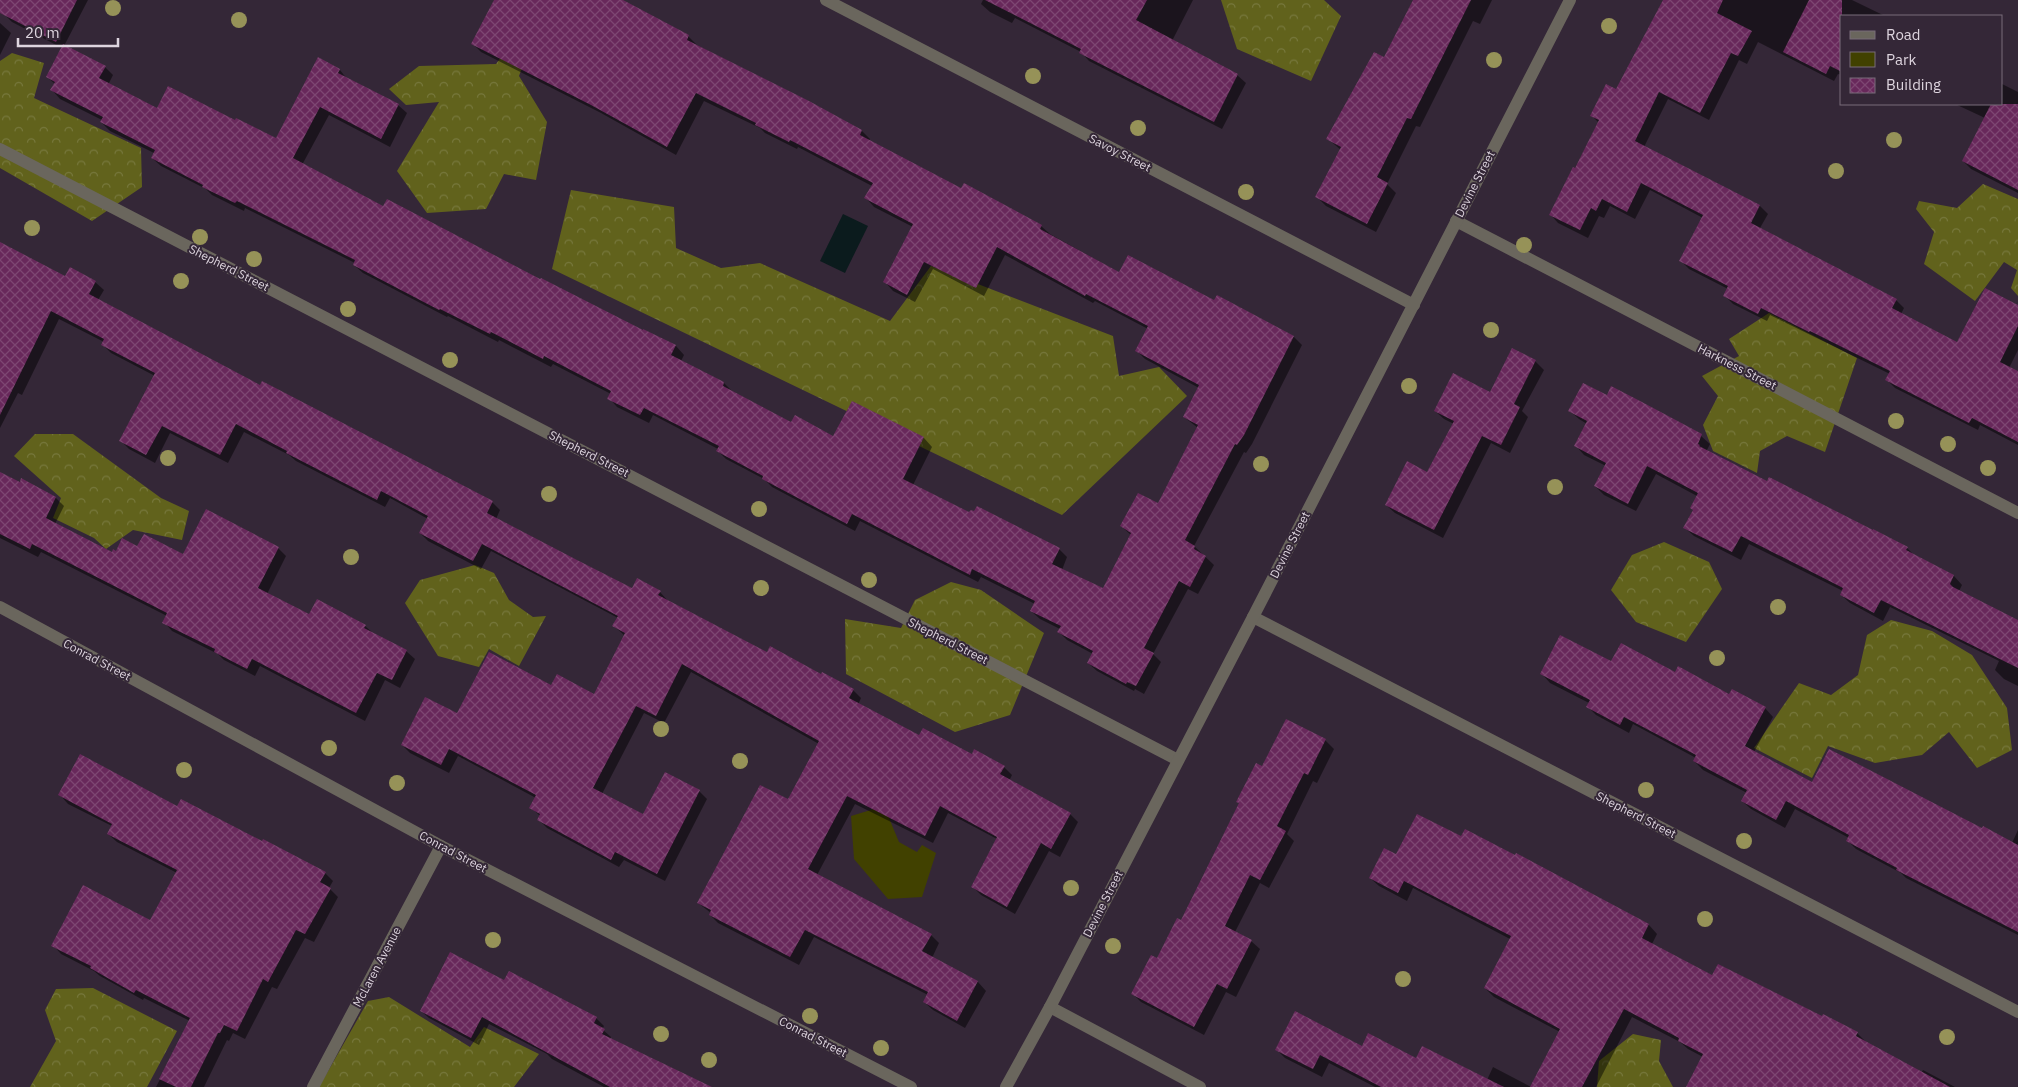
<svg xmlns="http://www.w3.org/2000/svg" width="2018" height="1087" font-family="'IBM Plex Sans',sans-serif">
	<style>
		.green { fill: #414100 }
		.forest { fill: url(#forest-crowns) }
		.water { fill: #0b1b1d }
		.shadow { fill: #0007 }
		.building { fill: url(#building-cross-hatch) }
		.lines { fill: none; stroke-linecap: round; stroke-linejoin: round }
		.minor { stroke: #6a665d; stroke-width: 12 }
		.tree { fill: #969258 }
		.labels { text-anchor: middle; stroke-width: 4; stroke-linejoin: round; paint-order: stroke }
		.street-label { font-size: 12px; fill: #ded5df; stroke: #342737 }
	</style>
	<defs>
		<pattern id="forest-crowns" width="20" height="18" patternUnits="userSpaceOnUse" patternTransform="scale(1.25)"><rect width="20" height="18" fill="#61621c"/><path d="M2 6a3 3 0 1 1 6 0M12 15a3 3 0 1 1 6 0" fill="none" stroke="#77783d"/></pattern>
		<pattern id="building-cross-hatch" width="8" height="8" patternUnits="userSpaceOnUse" patternTransform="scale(1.25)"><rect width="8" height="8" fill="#68285b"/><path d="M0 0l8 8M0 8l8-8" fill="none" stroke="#7d4672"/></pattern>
	</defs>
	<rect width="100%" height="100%" fill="#342737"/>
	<!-- green -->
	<path class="green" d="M884 806 899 842 917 852 922 845 936 853 922 897 888 899 854 859 851 816Z"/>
	<!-- forest -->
	<g class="forest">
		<path d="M1221 0H1324L1341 16 1311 81 1237 49Z"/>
		<path d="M507 49 525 60 519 76 547 122 536 180 504 174 486 209 427 213 397 171 439 102 406 105 389 89 419 66 496 64Z"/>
		<path d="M12 53 44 63 34 98 141 148 142 187 92 221 0 168V61Z"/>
		<path d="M1983 184 2018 199V296L2011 288 2017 270 2004 262 1975 301 1924 264 1934 232 1916 209 1919 201 1957 208Z"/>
		<path d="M571 190 674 207 676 248 721 268 760 263 890 321 931 266 1113 336 1119 376 1159 367 1187 396 1062 515 552 269Z"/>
		<path d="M1769 313 1857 358 1825 452 1787 436 1760 451 1757 473 1713 451 1703 425 1718 396 1702 376 1739 356 1729 339Z"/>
		<path d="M35 434H73L161 498 189 511 182 540 133 530 106 549 94 538 53 518 61 498 14 456Z"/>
		<path d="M1664 542 1709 562 1722 589 1686 642 1636 622 1611 590 1632 555Z"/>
		<path d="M475 565 494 573 509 600 533 617 546 616 519 666 489 649 479 667 438 656 405 603 420 580Z"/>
		<path d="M951 582 981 590 1044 633 1010 715 955 732 846 674 845 619 901 628 915 600Z"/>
		<path d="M1891 620 1932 631 1972 655 2007 708 2012 750 1977 768 1949 732 1922 755 1875 763 1828 746 1812 778 1754 748 1799 683 1831 695 1858 675 1867 635Z"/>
		<path d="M93 988 177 1031 147 1087H30L56 1041 45 1010 56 989Z"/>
		<path d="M389 997 470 1047 484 1027 539 1054 514 1087H319L368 1001Z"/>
		<path d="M1633 1034 1661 1040 1659 1061 1673 1087H1597L1599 1061Z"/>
	</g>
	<!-- water -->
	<path class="water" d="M843 214 868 226 845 273 820 261Z"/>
	<!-- shadow -->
	<g class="shadow">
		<path d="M13 0H88L64 46 105 67 113 75 108 85 158 110 236 122 276 139 340 70 347 79 398 105 407 113 390 147 329 115 302 165 384 208 676 346 684 355 681 361 724 383 733 392 792 423 834 437 853 402 924 438 932 447 913 485 970 514 1059 549 1067 557 1062 570 1103 590 1131 535 1121 526 1159 504 1198 428 1184 417 1199 388 1145 359 1136 350 1148 329 1095 301 1093 303 1005 255 984 296 933 269 915 302 893 291 885 282 913 227 874 207 866 198 872 186 798 147 797 149 765 133 760 128 704 101 676 155 601 113 481 52 473 44 496 0H615L688 36 697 45 862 131 870 139 869 141 962 190 1041 226 1050 234 1120 273 1215 302 1294 337 1302 345 1252 444 1246 453 1244 452 1194 546 1214 565 1198 594 1188 589 1153 654 1161 662 1144 694 1135 689 1134 691 1097 671 1088 663 1093 654 1067 640 1059 632 1060 629 1040 619 1031 611 1035 604 981 577 978 582 860 521 855 531 772 487 764 479 726 459 717 450 718 449 653 415 649 423 617 407 609 398 611 394 553 364 551 367 499 340 498 342 448 316 447 317 363 273 354 265 355 263 245 208 244 211 212 195 206 189 161 166 152 158 154 153 110 131 101 122 102 120 60 99 52 90 55 84 47 77 62 48 12 22 5 15Z"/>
		<path d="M983 0H1193L1172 41 1237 75 1246 83 1222 129 1089 61 1081 52 1015 18 1012 23 990 12 981 4Z"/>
		<path d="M1414 0H1492L1480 24 1473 21 1420 127 1416 126 1387 184 1396 193 1376 232 1326 206 1317 197 1341 150 1328 139 1384 58Z"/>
		<path d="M1665 0H1852L1885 16H1842V75L1838 74 1834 81 1758 42 1747 64 1739 60 1709 120 1668 99 1644 147 1760 206 1768 214 1760 228 1896 300 1904 308 1901 314 1958 344 2018 306V350L2009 368 2018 373V445L1980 425 1978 430 1895 388 1887 380 1890 374 1770 315 1767 321 1733 304 1725 296 1728 289 1689 269 1681 261 1703 218 1650 190 1635 219 1610 206 1604 218 1599 216 1588 238 1558 223 1550 214 1599 123 1591 115 1617 91Z"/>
		<path d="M0 23 11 33 0 55Z"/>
		<path d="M2002 84 2018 92V193L1971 169 1963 161 1985 118 1955 104H2002Z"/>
		<path d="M0 243 65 278 95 282 104 290 98 300 260 387 492 502 500 510 496 519 632 589 660 592 668 601 768 653 853 690 861 698 858 705 919 737 1004 767 1012 775 1009 781 1070 814 1078 822 1060 857 1049 851 1015 914 981 895 973 887 997 839 948 813 933 843 855 804 817 875 931 935 939 943 932 958 978 982 986 991 965 1028 933 1010 924 1002 928 995 814 937 799 965 718 923 710 915 711 913 698 903 789 801 819 744 691 672 664 723 644 713 602 794 643 816 699 791 707 799 665 881 624 860 619 867 547 828 539 820 540 816 531 807 536 798 458 756 449 773 410 753 402 745 457 715 551 686 594 696 625 636 614 626 618 618 491 551 481 569 428 541 420 533 428 519 390 498 385 507 296 461 289 455 244 432 228 463 170 433 155 463 129 449 121 441 155 376 111 353 103 345 104 342 59 319 22 395 18 393 0 428Z"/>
		<path d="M1535 361 1544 370 1522 411 1528 417 1510 453 1491 443 1443 538 1395 513 1386 505 1428 474 1454 424 1444 419 1435 411 1490 394Z"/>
		<path d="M1612 388 1701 436 1710 444 1706 452 1768 483 1907 548 1915 556 1954 576 1962 585 1959 591 2018 621V686L2004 679 1995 670 1999 661 1890 607 1883 621 1850 603 1841 595 1843 591 1749 544 1741 560 1694 536 1685 528 1694 510 1697 496 1656 474 1636 511 1604 495 1595 486 1606 466 1584 455 1576 446 1587 424 1579 419 1570 411 1607 396Z"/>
		<path d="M0 473 56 498 64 506 55 524 113 554 138 548 184 556 278 548 286 556 267 594 309 616 365 626 374 634 406 651 415 659 400 688 385 680 365 721 260 666 255 676 224 660 218 654 172 631 164 622 167 616 41 552 38 557 0 538Z"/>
		<path d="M1611 662 1675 673 1765 708 1773 717 1754 752 1812 783 1982 830 2012 843 2018 830V935L1906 878 1901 873 1856 849 1847 840 1849 838 1795 809 1785 828 1751 809 1742 801 1747 793 1703 770 1694 761 1696 758 1633 724 1629 733 1596 715 1588 707 1589 703 1550 683 1542 674Z"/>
		<path d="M1325 740 1334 749 1317 783 1313 781 1287 834 1294 841 1269 888 1260 883 1235 932 1251 941 1260 949 1236 997 1226 992 1204 1035 1141 1002 1132 993 1157 960 1181 921 1263 768Z"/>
		<path d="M60 795 178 808 263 843 325 873 333 881 329 888 338 897 314 942 305 938 277 989 272 987 245 1039 233 1033 229 1041 227 1040 204 1087H156L190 1021 144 998 143 1000 100 976 94 971 61 954 53 945 151 922 177 873 117 842 108 834 112 826 68 804Z"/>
		<path d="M1462 838 1606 903 1649 925 1657 934 1652 944 1713 976 1857 1033 1866 1042 1921 1073 1923 1070 1955 1087H1697L1703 1057 1688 1049 1680 1042 1632 1017 1596 1087H1531L1560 1032 1494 997 1485 988 1510 939 1413 888 1407 901 1379 886 1370 878 1397 856Z"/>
		<path d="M505 982 596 1018 604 1026 602 1029 611 1037 610 1039 705 1087H604L552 1059 547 1054 489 1024 479 1045 429 1018 421 1011Z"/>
		<path d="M1362 1047 1416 1060 1487 1080 1493 1067 1531 1087H1375L1329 1063 1322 1077 1285 1058 1276 1049Z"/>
	</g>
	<!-- building -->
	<g class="building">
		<path d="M0 0H77L56 42 0 13Z"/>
		<path d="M494 0H623L689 35 687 40 809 101 862 130 860 135 961 188 964 183 1042 225 1040 229 1119 272 1128 255 1214 300 1217 295 1294 336 1244 435 1237 445 1235 444 1185 540 1195 546 1194 549 1206 556 1190 587 1179 581 1144 648 1154 653 1136 686 1127 682 1126 684 1087 663 1093 651 1057 632 1061 626 1030 611 1035 601 972 569 970 575 852 514 847 524 762 479 763 476 716 451 719 446 644 408 640 415 607 399 611 391 544 356 543 359 491 332 490 334 440 309 439 310 353 265 355 260 237 201 235 203 202 187 203 185 151 158 155 150 100 122 103 117 50 90 55 82 46 77 63 44 106 66 99 78 157 108 168 86 235 120 236 118 276 138 318 57 340 69 338 73 399 104 381 139 320 107 293 158 383 206 387 199 540 279 541 278 643 330V329L676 345 671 355 724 382 723 386 791 422 795 415 833 436 852 401 924 437 903 479 969 512 971 510 974 511 977 506 1060 548 1052 564 1103 588 1131 533 1120 526 1138 493 1158 503 1198 425 1183 417 1199 385 1135 351 1148 326 1086 294 1085 296 997 247 976 288 924 262 907 295 883 282 913 224 864 198 873 183 790 140 789 142 755 125 756 123 696 93 667 147 591 105 471 44Z"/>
		<path d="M985 0H1147L1136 20 1238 74 1214 122 1079 53 1081 49Z"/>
		<path d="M1413 0H1471L1411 119 1407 118 1377 177 1388 183 1367 224 1315 197 1341 147 1326 139 1374 52 1384 57Z"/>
		<path d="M1663 0H1723L1717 13 1752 31 1738 56 1731 53 1700 113 1659 92 1635 141 1760 205 1751 223 1897 299 1892 308 1957 342 1985 288 2018 305V326L2000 362 2018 371V442L1972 418 1969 423 1885 380 1890 371 1810 331 1809 332 1761 308 1758 314 1723 296 1728 286 1679 261 1703 215 1641 183 1627 212 1602 199 1596 211 1591 208 1580 230 1549 215 1573 167 1575 168 1599 120 1590 116 1606 84 1616 89Z"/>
		<path d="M1809 0H1842V72L1830 66 1826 74 1783 52Z"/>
		<path d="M1991 104H2018V190L1962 161Z"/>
		<path d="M0 242 65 276 70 267 96 281 89 294 260 385 262 381 493 501 487 513 577 560 632 588 637 578 661 591 658 595 767 652 770 646 821 674 822 672 854 689 849 698 919 735 923 728 972 754 974 749 1005 766 1000 774 1071 813 1051 849 1041 843 1007 907 971 887 997 837 940 806 925 836 847 796 808 869 932 934 922 951 978 981 957 1021 923 1002 928 992 805 930 790 957 709 915 711 910 697 903 760 785 788 799 819 741 682 664 656 716 636 706 593 788 643 814 665 772 700 790 657 874 615 852 611 860 537 820 540 814 529 808 536 795 449 749 441 765 401 745 425 697 457 713 489 652 551 685 557 674 594 694 625 633 612 626 618 616 482 544 473 561 419 533 428 516 381 491 377 500 286 453 287 451 236 424 220 455 162 426 146 455 119 441 155 373 101 345 104 339 51 311 0 415Z"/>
		<path d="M1512 348 1536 360 1514 404 1520 407 1501 445 1482 436 1434 530 1385 505 1407 461 1427 472 1454 421 1434 411 1453 373 1490 392Z"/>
		<path d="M1583 383 1607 395 1611 386 1640 401 1702 434 1698 444 1700 445 1699 446 1767 481 1769 477 1873 530V529L1908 547 1906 550 1954 575 1950 584 1953 587 2018 620V668L1881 600 1874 613 1840 595 1843 588 1741 536 1732 552 1683 528 1693 510 1690 508 1698 493 1647 466 1628 504 1594 486 1606 463 1574 446 1587 421 1568 411Z"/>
		<path d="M0 472 20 482 21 478 56 497 46 518 112 552 113 549 116 551 122 538 137 546 144 534 183 554 206 509 279 547 258 588 309 614 317 599 366 625 364 628 407 650 392 680 377 673 356 713 252 659 247 669 214 652 215 649 162 623 167 613 32 544 30 549 0 534Z"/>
		<path d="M1560 635 1611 661 1621 643 1675 672 1678 666 1729 694 1732 689 1766 707 1745 746 1812 782 1829 749 1982 828 1983 826 2018 845V932L1896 870 1897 868 1846 841 1849 835 1786 801 1776 820 1741 801 1747 790 1693 761 1696 755 1624 717 1620 725 1586 707 1590 700 1540 674Z"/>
		<path d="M1286 719 1326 739 1308 775 1304 773 1277 826 1286 831 1260 880 1250 875 1225 926 1252 940 1227 989 1217 984 1194 1027 1131 994 1151 955 1157 958 1177 918 1181 920 1239 803 1236 802 1256 763 1262 766Z"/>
		<path d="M80 754 177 806 181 799 262 841 263 839 326 872 320 882 331 888 305 934 296 930 268 982 263 979 237 1031 224 1025 220 1033H218L191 1087H176L159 1079 190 1018 136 990 134 993 90 968 91 966 51 946 83 885 150 920 177 870 107 834 112 824 58 795Z"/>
		<path d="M1417 814 1461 836 1465 829 1515 855 1516 853 1649 924 1642 938 1712 975 1718 964 1822 1016 1823 1014 1858 1032 1856 1036 1950 1087H1686L1703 1054 1678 1041 1679 1038 1624 1009 1582 1087H1530L1560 1029 1484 988 1511 936 1404 881 1398 893 1369 878 1384 848 1396 854Z"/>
		<path d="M450 952 504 980 509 971 597 1017 594 1023 605 1029 602 1034 712 1087H610L482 1017 471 1038 420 1011Z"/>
		<path d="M1295 1011 1362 1046 1368 1033 1416 1058 1422 1046 1504 1087H1381L1320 1055 1313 1069 1275 1050Z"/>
	</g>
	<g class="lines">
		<!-- minor -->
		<g class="minor">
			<path d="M826 0 1414 305"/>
			<path d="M0 149 1178 760"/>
			<path d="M1456 221 2018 513"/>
			<path d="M0 607 441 846 911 1087"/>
			<path d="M1253 617 2018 1012"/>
			<path d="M1050 1007 1200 1087"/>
			<path d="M313 1087 441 846"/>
			<path d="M1006 1087 1050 1007 1253 617 1570 0"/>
		</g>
	</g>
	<!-- trees -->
	<g class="tree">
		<circle cx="113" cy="8" r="8"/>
		<circle cx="239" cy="20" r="8"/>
		<circle cx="1609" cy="26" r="8"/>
		<circle cx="1494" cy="60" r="8"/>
		<circle cx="1033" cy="76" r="8"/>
		<circle cx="1138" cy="128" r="8"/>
		<circle cx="1894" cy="140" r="8"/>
		<circle cx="1836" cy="171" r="8"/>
		<circle cx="1246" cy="192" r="8"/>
		<circle cx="32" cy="228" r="8"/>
		<circle cx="200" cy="237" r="8"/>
		<circle cx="1524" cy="245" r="8"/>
		<circle cx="254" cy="259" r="8"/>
		<circle cx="181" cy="281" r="8"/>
		<circle cx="348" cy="309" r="8"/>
		<circle cx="1491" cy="330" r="8"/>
		<circle cx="450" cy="360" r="8"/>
		<circle cx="1409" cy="386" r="8"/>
		<circle cx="1896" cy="421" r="8"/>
		<circle cx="1948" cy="444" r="8"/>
		<circle cx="168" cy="458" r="8"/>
		<circle cx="1261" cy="464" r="8"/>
		<circle cx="1988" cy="468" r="8"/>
		<circle cx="1555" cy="487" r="8"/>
		<circle cx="549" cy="494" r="8"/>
		<circle cx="759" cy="509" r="8"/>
		<circle cx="351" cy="557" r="8"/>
		<circle cx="869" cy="580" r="8"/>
		<circle cx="761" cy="588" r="8"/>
		<circle cx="1778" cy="607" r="8"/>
		<circle cx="1717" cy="658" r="8"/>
		<circle cx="661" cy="729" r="8"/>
		<circle cx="329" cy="748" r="8"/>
		<circle cx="740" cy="761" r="8"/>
		<circle cx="184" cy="770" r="8"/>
		<circle cx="397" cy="783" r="8"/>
		<circle cx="1646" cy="790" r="8"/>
		<circle cx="1744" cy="841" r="8"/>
		<circle cx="1071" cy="888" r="8"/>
		<circle cx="1705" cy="919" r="8"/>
		<circle cx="493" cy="940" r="8"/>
		<circle cx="1113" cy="946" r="8"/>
		<circle cx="1403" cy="979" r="8"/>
		<circle cx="810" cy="1016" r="8"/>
		<circle cx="661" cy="1034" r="8"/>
		<circle cx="1947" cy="1037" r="8"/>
		<circle cx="881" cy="1048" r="8"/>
		<circle cx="709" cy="1060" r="8"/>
	</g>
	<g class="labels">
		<!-- street labels -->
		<g class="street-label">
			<text transform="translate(1120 153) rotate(27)" y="4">Savoy Street</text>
			<text transform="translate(1475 184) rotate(-63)" y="4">Devine Street</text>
			<text transform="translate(229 268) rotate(27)" y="4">Shepherd Street</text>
			<text transform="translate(1737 367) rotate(27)" y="4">Harkness Street</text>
			<text transform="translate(589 454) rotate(27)" y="4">Shepherd Street</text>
			<text transform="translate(1290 545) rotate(-63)" y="4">Devine Street</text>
			<text transform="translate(948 641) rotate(27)" y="4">Shepherd Street</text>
			<text transform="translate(97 660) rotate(28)" y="4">Conrad Street</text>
			<text transform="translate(1636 815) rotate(27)" y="4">Shepherd Street</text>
			<text transform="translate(453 852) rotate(28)" y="4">Conrad Street</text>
			<text transform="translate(1103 904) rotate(-63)" y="4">Devine Street</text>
			<text transform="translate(377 967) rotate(-62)" y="4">McLaren Avenue</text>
			<text transform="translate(813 1037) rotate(27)" y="4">Conrad Street</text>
		</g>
	</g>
	<!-- legend -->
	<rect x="1840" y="15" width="162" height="90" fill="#342737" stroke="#786d7a"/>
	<rect x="1850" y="31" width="25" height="8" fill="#6a665d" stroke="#786d7a"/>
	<text x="1886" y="40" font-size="15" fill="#ded5df">Road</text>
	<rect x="1850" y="52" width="25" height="15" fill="#414100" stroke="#786d7a"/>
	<text x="1886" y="65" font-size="15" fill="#ded5df">Park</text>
	<rect x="1850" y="78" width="25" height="15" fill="url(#building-cross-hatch)" stroke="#786d7a"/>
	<text x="1886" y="90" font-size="15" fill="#ded5df">Building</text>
	<!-- scale -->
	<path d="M18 38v8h100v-8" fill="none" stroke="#ded5df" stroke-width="2.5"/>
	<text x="25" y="38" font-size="15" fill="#ded5df" stroke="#342737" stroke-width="4" paint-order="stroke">20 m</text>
</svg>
